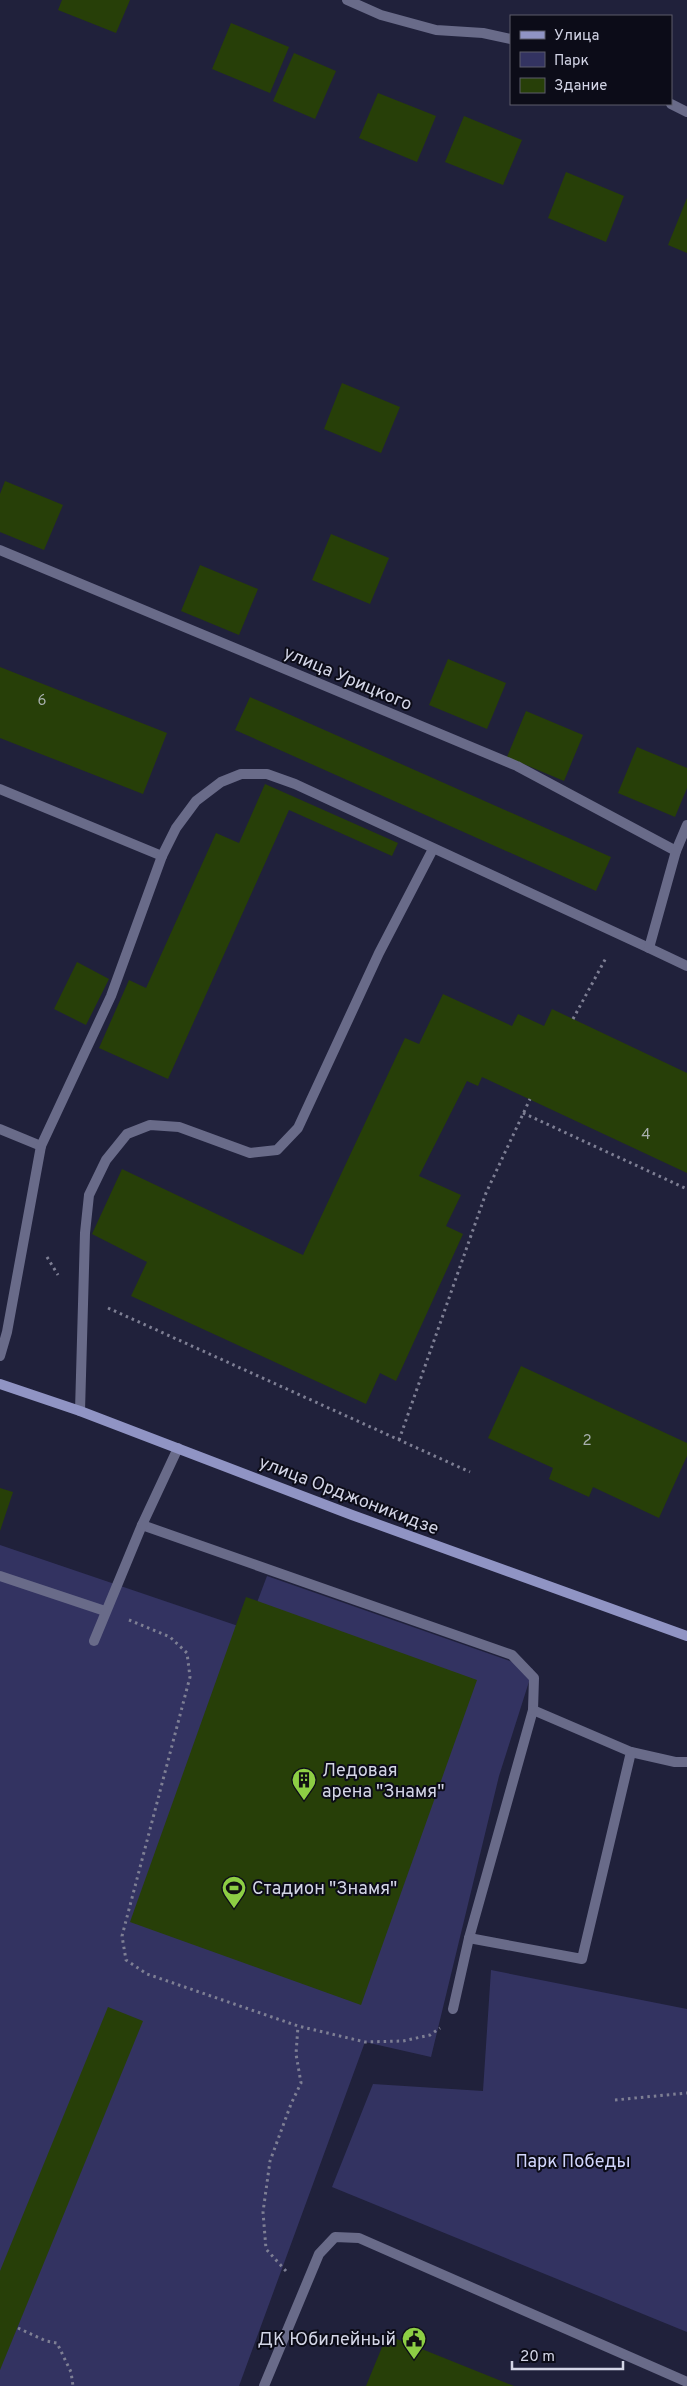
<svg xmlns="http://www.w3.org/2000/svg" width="687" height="2386" font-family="Overpass,sans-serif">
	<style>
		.green { fill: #333361 }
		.building { fill: #273f08 }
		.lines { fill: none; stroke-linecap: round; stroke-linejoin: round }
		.path { stroke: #7e7f94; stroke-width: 3; stroke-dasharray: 2.5 4; stroke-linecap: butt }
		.service { stroke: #696b89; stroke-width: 10 }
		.minor { stroke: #696b89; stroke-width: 10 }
		.secondary { stroke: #9094c4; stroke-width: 10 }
		.labels { text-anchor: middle; stroke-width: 4; stroke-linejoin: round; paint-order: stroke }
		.number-label { font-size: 15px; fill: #a8b0ae }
		.street-label { font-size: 18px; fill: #d3d5e6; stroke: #0c0c18 }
		.poi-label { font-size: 18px; fill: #d3d5e6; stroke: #0c0c18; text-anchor: start }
		.park-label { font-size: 18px; fill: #d2d6fd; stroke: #0c0c18 }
	</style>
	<rect width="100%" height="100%" fill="#20213b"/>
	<!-- green -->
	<g class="green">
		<path d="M0 1545 247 1629 267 1576 533 1669 499 1776 431 2057 365 2042 239 2386H0Z"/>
		<path d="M491 1970 687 2009V2332L332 2187 373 2084 483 2091Z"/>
	</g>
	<!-- building -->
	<g class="building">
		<path d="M62 0H130L116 33 58 10Z"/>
		<path d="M231 23 289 47 270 93 212 69Z"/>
		<path d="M294 53 336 71 315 119 273 101Z"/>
		<path d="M378 93 436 116 417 162 359 138Z"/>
		<path d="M464 116 522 140 503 185 445 162Z"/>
		<path d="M566 172 624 196 606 242 548 218Z"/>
		<path d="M687 198V253L668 245Z"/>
		<path d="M342 383 400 407 381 453 324 429Z"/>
		<path d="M5 481 63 505 44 550 0 532V494Z"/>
		<path d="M331 534 389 558 370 604 312 580Z"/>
		<path d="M200 565 258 589 239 635 181 611Z"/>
		<path d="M448 659 506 683 487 729 429 705Z"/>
		<path d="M0 667 167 733 143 794 0 738Z"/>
		<path d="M250 697 611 857 596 891 235 730Z"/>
		<path d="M526 711 583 735 564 781 507 757Z"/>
		<path d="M637 747 687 768V788L675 817 618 793Z"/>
		<path d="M265 784 398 843 392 856 289 810 168 1079 99 1048 129 980 146 988 216 833 239 843Z"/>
		<path d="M77 962 109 979 86 1025 54 1009Z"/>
		<path d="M443 994 512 1026 518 1014 544 1026 552 1009 687 1073V1173L482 1077 478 1086 467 1081 419 1176 461 1195 446 1226 463 1234 396 1381 380 1373 366 1404 131 1296 147 1262 92 1234 122 1169 303 1255 405 1038 419 1044Z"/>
		<path d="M521 1366 687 1443V1456L659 1518 593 1487 589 1497 549 1479 553 1468 488 1438Z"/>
		<path d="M0 1488 13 1492 0 1531Z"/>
		<path d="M246 1597 477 1680 361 2005 130 1922Z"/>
		<path d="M108 2007 143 2021 0 2370V2271Z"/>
		<path d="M387 2335 514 2386H366Z"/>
	</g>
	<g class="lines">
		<!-- path -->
		<g class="path">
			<path d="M573 1019 607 956"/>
			<path d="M523 1113 687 1189"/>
			<path d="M47 1257 58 1275"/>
			<path d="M108 1308 470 1472"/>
			<path d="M399 1440 486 1193 530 1099"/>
			<path d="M129 1620 170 1637 187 1653 190 1677 122 1936 126 1960 147 1974 298 2026 365 2042 403 2041 430 2035 440 2028"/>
			<path d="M615 2100 687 2093"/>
			<path d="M286 2271 266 2249 263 2212 270 2161 291 2104 301 2083 296 2054 298 2026"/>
			<path d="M18 2328 46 2341 57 2343 71 2372 73 2386"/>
		</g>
		<!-- service -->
		<g class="service">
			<path d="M0 789 162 856"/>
			<path d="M0 1129 41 1146"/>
			<path d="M0 1356 7 1332 41 1146 111 996 162 856 176 828 196 801 221 782 241 774H267L295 784 649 948"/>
			<path d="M80 1411 85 1233 89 1195 106 1160 127 1134 150 1125 179 1127 250 1153 277 1150 298 1128 379 953 433 849"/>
			<path d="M142 1525 512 1655 534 1678 533 1710 469 1938 453 2009"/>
			<path d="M0 1576 105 1611"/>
			<path d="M94 1641 142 1525 178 1448"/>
			<path d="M631 1752 675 1762H687"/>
			<path d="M469 1938 582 1959 631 1752 533 1710"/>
			<path d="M264 2386 319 2254 335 2237 359 2238 687 2382"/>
		</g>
		<!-- minor -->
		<g class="minor">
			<path d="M347 0 381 15 436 30 483 33 511 39"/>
			<path d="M671 104 687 112"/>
			<path d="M0 550 517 766 676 851"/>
			<path d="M687 825 676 851 649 948 687 966"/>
		</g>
		<!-- secondary -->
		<path class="secondary" d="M0 1384 80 1411 352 1515 687 1636"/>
	</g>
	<!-- icons -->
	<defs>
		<symbol id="building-pin" viewBox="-11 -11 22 30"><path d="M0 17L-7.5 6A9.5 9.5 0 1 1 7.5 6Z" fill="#8dce44" stroke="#0c0c18"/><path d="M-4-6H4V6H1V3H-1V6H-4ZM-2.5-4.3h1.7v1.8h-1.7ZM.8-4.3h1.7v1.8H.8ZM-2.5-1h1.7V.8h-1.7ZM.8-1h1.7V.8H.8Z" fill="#111"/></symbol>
		<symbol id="stadium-pin" viewBox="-11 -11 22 30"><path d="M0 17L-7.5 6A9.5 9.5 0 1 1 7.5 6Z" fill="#8dce44" stroke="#0c0c18"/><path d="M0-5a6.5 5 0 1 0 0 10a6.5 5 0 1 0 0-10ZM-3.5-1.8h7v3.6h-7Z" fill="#111"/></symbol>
		<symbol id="civic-pin" viewBox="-11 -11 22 30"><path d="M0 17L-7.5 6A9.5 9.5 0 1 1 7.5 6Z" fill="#8dce44" stroke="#0c0c18"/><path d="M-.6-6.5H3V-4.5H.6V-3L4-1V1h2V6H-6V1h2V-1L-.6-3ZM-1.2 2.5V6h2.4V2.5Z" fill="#111"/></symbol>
	</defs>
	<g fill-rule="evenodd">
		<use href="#building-pin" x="290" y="1766" width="28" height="38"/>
		<use href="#stadium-pin" x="220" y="1874" width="28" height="38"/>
		<use href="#civic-pin" x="400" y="2325" width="28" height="38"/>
	</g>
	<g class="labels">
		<!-- number labels -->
		<g class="number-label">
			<text x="42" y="705">6</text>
			<text x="646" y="1139">4</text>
			<text x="587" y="1445">2</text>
		</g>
		<!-- street labels -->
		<g class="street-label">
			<text transform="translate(348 678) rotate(23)" y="6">улица Урицкого</text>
			<text transform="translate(349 1495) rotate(21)" y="6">улица Орджоникидзе</text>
		</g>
		<!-- poi labels -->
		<g class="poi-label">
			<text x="322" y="1776">Ледовая<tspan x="322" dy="21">арена "Знамя"</tspan></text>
			<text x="252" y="1894">Стадион "Знамя"</text>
			<text x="396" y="2345" text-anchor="end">ДК Юбилейный</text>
		</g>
		<!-- park labels -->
		<g class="park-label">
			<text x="573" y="2167">Парк Победы</text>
		</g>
	</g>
	<!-- legend -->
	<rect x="510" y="15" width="162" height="90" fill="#0c0c18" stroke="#5c5c6a"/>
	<rect x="520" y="31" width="25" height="8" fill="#9094c4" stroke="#5c5c6a"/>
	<text x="554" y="40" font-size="15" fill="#d3d5e6">Улица</text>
	<rect x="520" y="52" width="25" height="15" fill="#333361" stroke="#5c5c6a"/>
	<text x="554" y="65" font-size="15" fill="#d3d5e6">Парк</text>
	<rect x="520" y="78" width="25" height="15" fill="#273f08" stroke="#5c5c6a"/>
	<text x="554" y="90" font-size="15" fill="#d3d5e6">Здание</text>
	<!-- scale -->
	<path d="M512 2361v8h111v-8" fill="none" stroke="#d3d5e6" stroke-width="2.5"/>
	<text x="520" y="2361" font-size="15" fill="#d3d5e6" stroke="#0c0c18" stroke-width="4" paint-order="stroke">20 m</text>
</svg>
